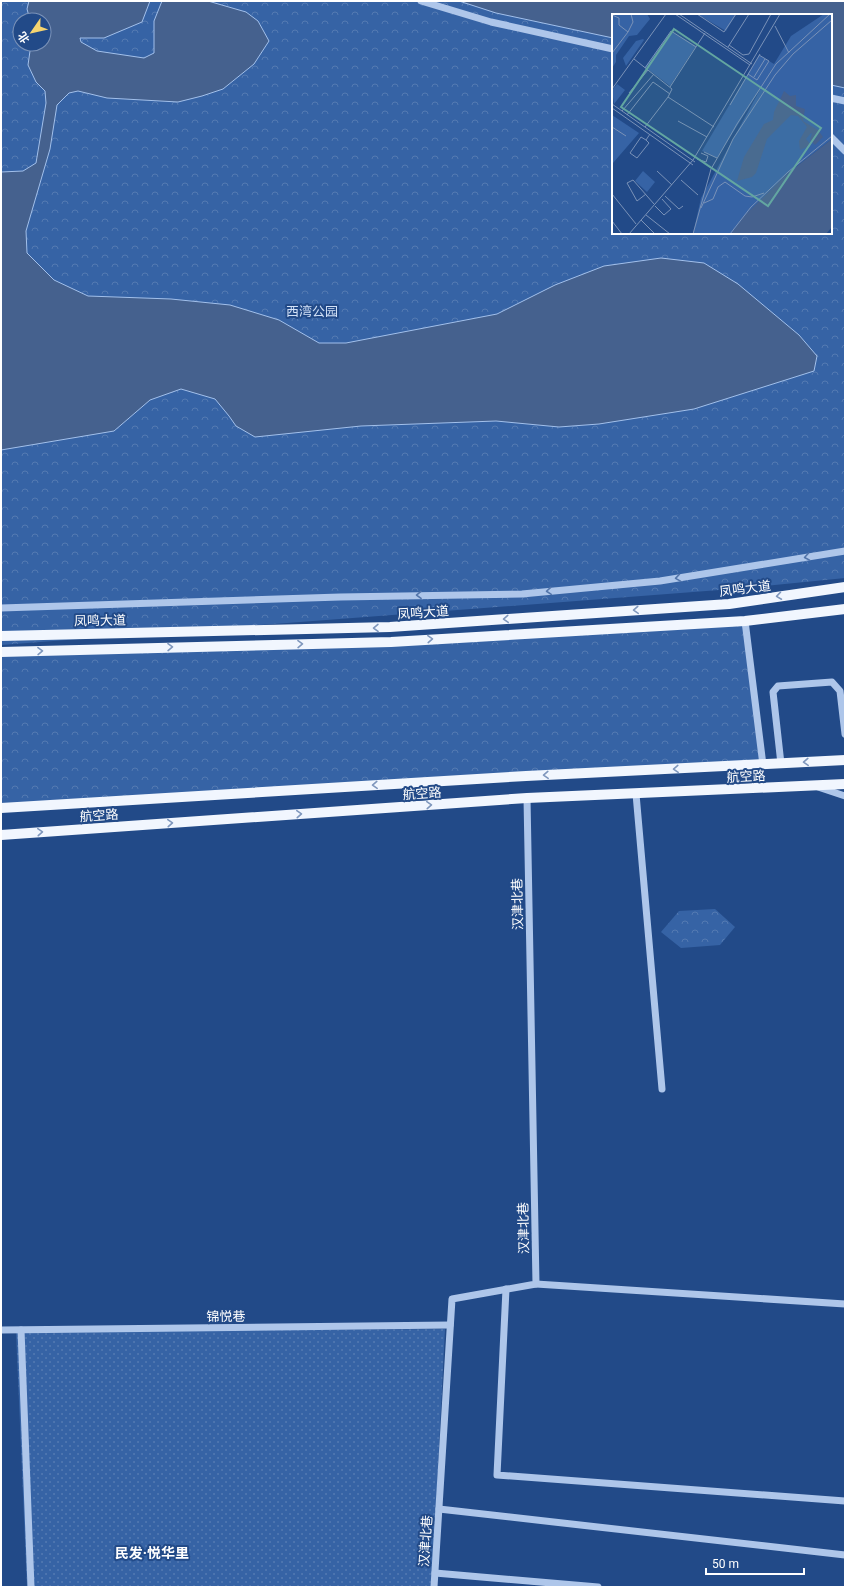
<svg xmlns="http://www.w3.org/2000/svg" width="846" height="1588" font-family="Roboto,'Noto Sans SC',sans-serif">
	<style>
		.grass { fill: url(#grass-dots) }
		.park { fill: url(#park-crowns); fill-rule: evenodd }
		.water { fill: #45618e; stroke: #a2c0eb }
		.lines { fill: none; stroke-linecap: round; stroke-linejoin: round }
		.minor { stroke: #aec6ea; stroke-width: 7 }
		.major { stroke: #f1f6fe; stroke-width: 10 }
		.oneway { stroke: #5375aa }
		.oneway2 { stroke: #7f97bd }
		.labels { text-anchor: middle; stroke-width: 4; stroke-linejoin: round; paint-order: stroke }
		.park-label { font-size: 13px; fill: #d2e1f7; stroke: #224a88 }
		.street-label { font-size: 13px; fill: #fff; stroke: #224a88 }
		.neighbourhood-label { font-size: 14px; font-weight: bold; fill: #fff; stroke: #224a88 }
		.inset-road { fill: none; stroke: #7a92b8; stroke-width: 1 }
		.view { fill: #63a6a1; fill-opacity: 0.15; stroke: #63a6a1; stroke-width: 2 }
		.inset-edge { fill: none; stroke: #fff; stroke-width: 2 }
	</style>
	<defs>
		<pattern id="grass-dots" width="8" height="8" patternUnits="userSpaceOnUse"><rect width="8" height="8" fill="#3663a5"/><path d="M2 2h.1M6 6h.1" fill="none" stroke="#547ab2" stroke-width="1.8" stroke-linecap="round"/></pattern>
		<pattern id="park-crowns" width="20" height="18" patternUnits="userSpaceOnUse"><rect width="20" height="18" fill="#3663a5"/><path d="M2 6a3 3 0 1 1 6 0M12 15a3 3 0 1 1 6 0" fill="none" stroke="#547ab2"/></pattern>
	</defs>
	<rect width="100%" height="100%" fill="#224a88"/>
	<!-- grass -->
	<path class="grass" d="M445 1329 432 1587H27L16 1332Z"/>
	<!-- park -->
	<g class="park">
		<path d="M1 1H459L497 13 613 38V233H831V85L845 88V578L745 588 1 645ZM20 20H44V44H20Z"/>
		<path d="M745 621 763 765 1 808V652L391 642Z"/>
		<path d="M715 909 735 927 720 945 681 948 661 932 679 911Z"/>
	</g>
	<!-- water -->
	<g class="water">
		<path d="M29 1H150L142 22 104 38H80L81 42 97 51 144 58 154 53V21L162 1H208L246 12 258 21 269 41 254 64 223 89 202 96 178 102 107 98 78 91 69 93 57 105 50 149 26 231 27 253 54 280 88 296 171 299 230 305 279 320 319 343H346L497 314 555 285 604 266 661 258 704 263 738 284 799 335 817 356 814 371 694 409 599 424 559 427 496 421 361 426 255 437 236 426 229 416 215 399 181 389 150 400 114 431 1 450V172L23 171 36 163 46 103 45 91 36 82 28 65 31 44H44V20H30L27 9Z"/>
		<path d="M459 1H845V88L831 85V15H613V38L496 13Z"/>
	</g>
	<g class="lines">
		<!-- minor -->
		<g class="minor">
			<path d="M421 1 491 22 613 49"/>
			<path d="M831 98 845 101"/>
			<path d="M831 137 845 151"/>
			<path d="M1 608 340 597 522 594 660 581 845 551"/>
			<path d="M745 621 763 765"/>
			<path d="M781 764 773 692 778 686 832 682 840 691 845 734"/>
			<path d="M818 787 845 796"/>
			<path d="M636 794 662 1089"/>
			<path d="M536 1284 845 1304"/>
			<path d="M506 1289 497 1475 845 1501"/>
			<path d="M1 1330 450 1325"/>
			<path d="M21 1330 31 1587"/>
			<path d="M439 1509 845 1555"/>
			<path d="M435 1573 598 1587"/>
			<path d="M434 1587 452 1299 536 1284 527 798"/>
		</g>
		<!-- major -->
		<g class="major">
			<path d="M1 636 390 627 729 604 845 587"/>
			<path d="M1 652 391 642 745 621 845 609"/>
			<path d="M1 808 526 776 845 760"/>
			<path d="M1 835 527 798 845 784"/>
		</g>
	</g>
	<!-- one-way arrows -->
	<defs><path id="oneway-chevron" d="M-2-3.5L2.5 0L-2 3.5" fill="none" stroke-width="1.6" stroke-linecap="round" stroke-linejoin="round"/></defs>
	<g class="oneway">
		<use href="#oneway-chevron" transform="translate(807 557) rotate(170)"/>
		<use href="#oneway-chevron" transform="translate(678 578) rotate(171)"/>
		<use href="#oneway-chevron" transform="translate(549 591) rotate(175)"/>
		<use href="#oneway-chevron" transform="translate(419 595) rotate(179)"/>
	</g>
	<g class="oneway2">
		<use href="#oneway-chevron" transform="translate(779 596) rotate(172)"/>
		<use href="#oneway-chevron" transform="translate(636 610) rotate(176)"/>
		<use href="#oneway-chevron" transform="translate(506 619) rotate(176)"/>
		<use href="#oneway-chevron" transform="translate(376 628) rotate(179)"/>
		<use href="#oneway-chevron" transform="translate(430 639) rotate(-3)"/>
		<use href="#oneway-chevron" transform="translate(300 644) rotate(-1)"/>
		<use href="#oneway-chevron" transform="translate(170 647) rotate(-1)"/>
		<use href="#oneway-chevron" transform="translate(40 651) rotate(-1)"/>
		<use href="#oneway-chevron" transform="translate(806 762) rotate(177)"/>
		<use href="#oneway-chevron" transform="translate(676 769) rotate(177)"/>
		<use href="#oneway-chevron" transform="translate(546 775) rotate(177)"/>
		<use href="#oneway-chevron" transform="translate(375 785) rotate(177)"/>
		<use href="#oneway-chevron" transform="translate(429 805) rotate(-4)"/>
		<use href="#oneway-chevron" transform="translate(299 814) rotate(-4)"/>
		<use href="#oneway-chevron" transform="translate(170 823) rotate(-4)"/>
		<use href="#oneway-chevron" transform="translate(40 832) rotate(-4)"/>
	</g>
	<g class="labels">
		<!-- park labels -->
		<g class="park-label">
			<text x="312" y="316">西湾公园</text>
		</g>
		<!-- street labels -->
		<g class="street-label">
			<text transform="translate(745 588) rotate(-7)" y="5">凤鸣大道</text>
			<text transform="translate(423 612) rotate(-4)" y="5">凤鸣大道</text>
			<text transform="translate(100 620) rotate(-1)" y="5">凤鸣大道</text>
			<text transform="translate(746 776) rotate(-3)" y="5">航空路</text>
			<text transform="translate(422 793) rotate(-4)" y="5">航空路</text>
			<text transform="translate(99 815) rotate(-4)" y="5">航空路</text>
			<text transform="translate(517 904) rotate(-91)" y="5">汉津北巷</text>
			<text transform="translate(523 1228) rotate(-91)" y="5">汉津北巷</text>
			<text transform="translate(226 1316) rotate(-1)" y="5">锦悦巷</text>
			<text transform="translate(425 1541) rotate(-86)" y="5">汉津北巷</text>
		</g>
		<!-- neighbourhood labels -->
		<g class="neighbourhood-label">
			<text x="152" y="1558">民发·悦华里</text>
		</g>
	</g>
	<!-- overview -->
	<g transform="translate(612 14)">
		<rect width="220" height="220" fill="#224a88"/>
		<path d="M0 0H35L38 5 25 21 17 22 4 41V48L0 54ZM85 0H124L114 17ZM59 17 84 32 58 72 33 53ZM31 157 43 168 35 178 23 167Z" fill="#3663a5"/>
		<path d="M31 25 32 26 14 52 11 44 24 27Z" fill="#3663a5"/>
		<path d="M212 0H220V125L176 159 119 220H81L89 184 150 72 105 144 90 137 147 41 162 50 179 22ZM5 70 13 76 2 90 0 76ZM0 101 27 119 1 149 0 148Z" fill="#3663a5"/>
		<path d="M172 77 178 82 184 81V92L193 95 191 107 206 116 211 123 203 131 198 126 200 119 198 120 194 125 199 131 188 136 187 127 195 113 186 102 179 101 155 125 144 159 140 163 125 167 132 143 152 110 161 106 162 98ZM220 125V213L214 220H119L134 200 176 159Z" fill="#45618e"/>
		<path class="inset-road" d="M63 0 138 51M67 0 140 50M85 0 112 18 124 0M0 1 7 4V11L16 18 21 8 19 0M163 12 177 39M117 31 131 41 137 40 159 0M116 33 137 0M0 39 16 18M22 45 60 75 56 83 102 113M33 54 59 17 84 33M136 60 145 66 157 47 147 41M142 63 153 45M58 73 93 19M0 75 54 0M17 79 36 56M0 90 83 148M118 91 148 40M0 94 81 151M10 97 42 60M15 101 41 68 58 80M66 107 95 123M0 113 14 122M33 113 56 83M34 126 37 129 25 144 18 139 29 123 34 126 38 120M92 138 105 144M85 145 94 148 96 142 89 139M45 157 60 171M69 166 86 181M0 180 24 210M34 180 25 187 15 169 21 166 42 190M53 182 67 195 71 192M92 189 101 185 106 173 113 168 133 182 140 183 152 179M43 192 52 201 59 195 50 185M89 194 121 125 163 61 181 40 220 6M34 201 58 220M29 206 43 220M0 207 10 220M17 220 81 146 168 0M81 220 99 155 125 110 164 50 218 0M118 220 139 193 176 158 220 122"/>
		<path class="view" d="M62 15 209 114 156 192 9 93Z"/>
		<rect width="220" height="220" class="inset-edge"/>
	</g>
	<!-- border -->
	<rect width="846" height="1588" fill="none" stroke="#ffffff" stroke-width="4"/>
	<!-- north arrow -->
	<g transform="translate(32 32) rotate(236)"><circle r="19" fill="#224a88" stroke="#7a92b8"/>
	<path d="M0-3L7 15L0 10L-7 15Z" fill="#f6d570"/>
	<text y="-6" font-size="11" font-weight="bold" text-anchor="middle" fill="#ffffff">北</text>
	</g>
	<!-- scale -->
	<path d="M706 1568v6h98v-6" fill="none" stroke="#ffffff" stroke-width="2"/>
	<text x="712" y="1568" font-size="12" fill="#ffffff" stroke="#224a88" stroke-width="3" paint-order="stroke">50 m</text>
</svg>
